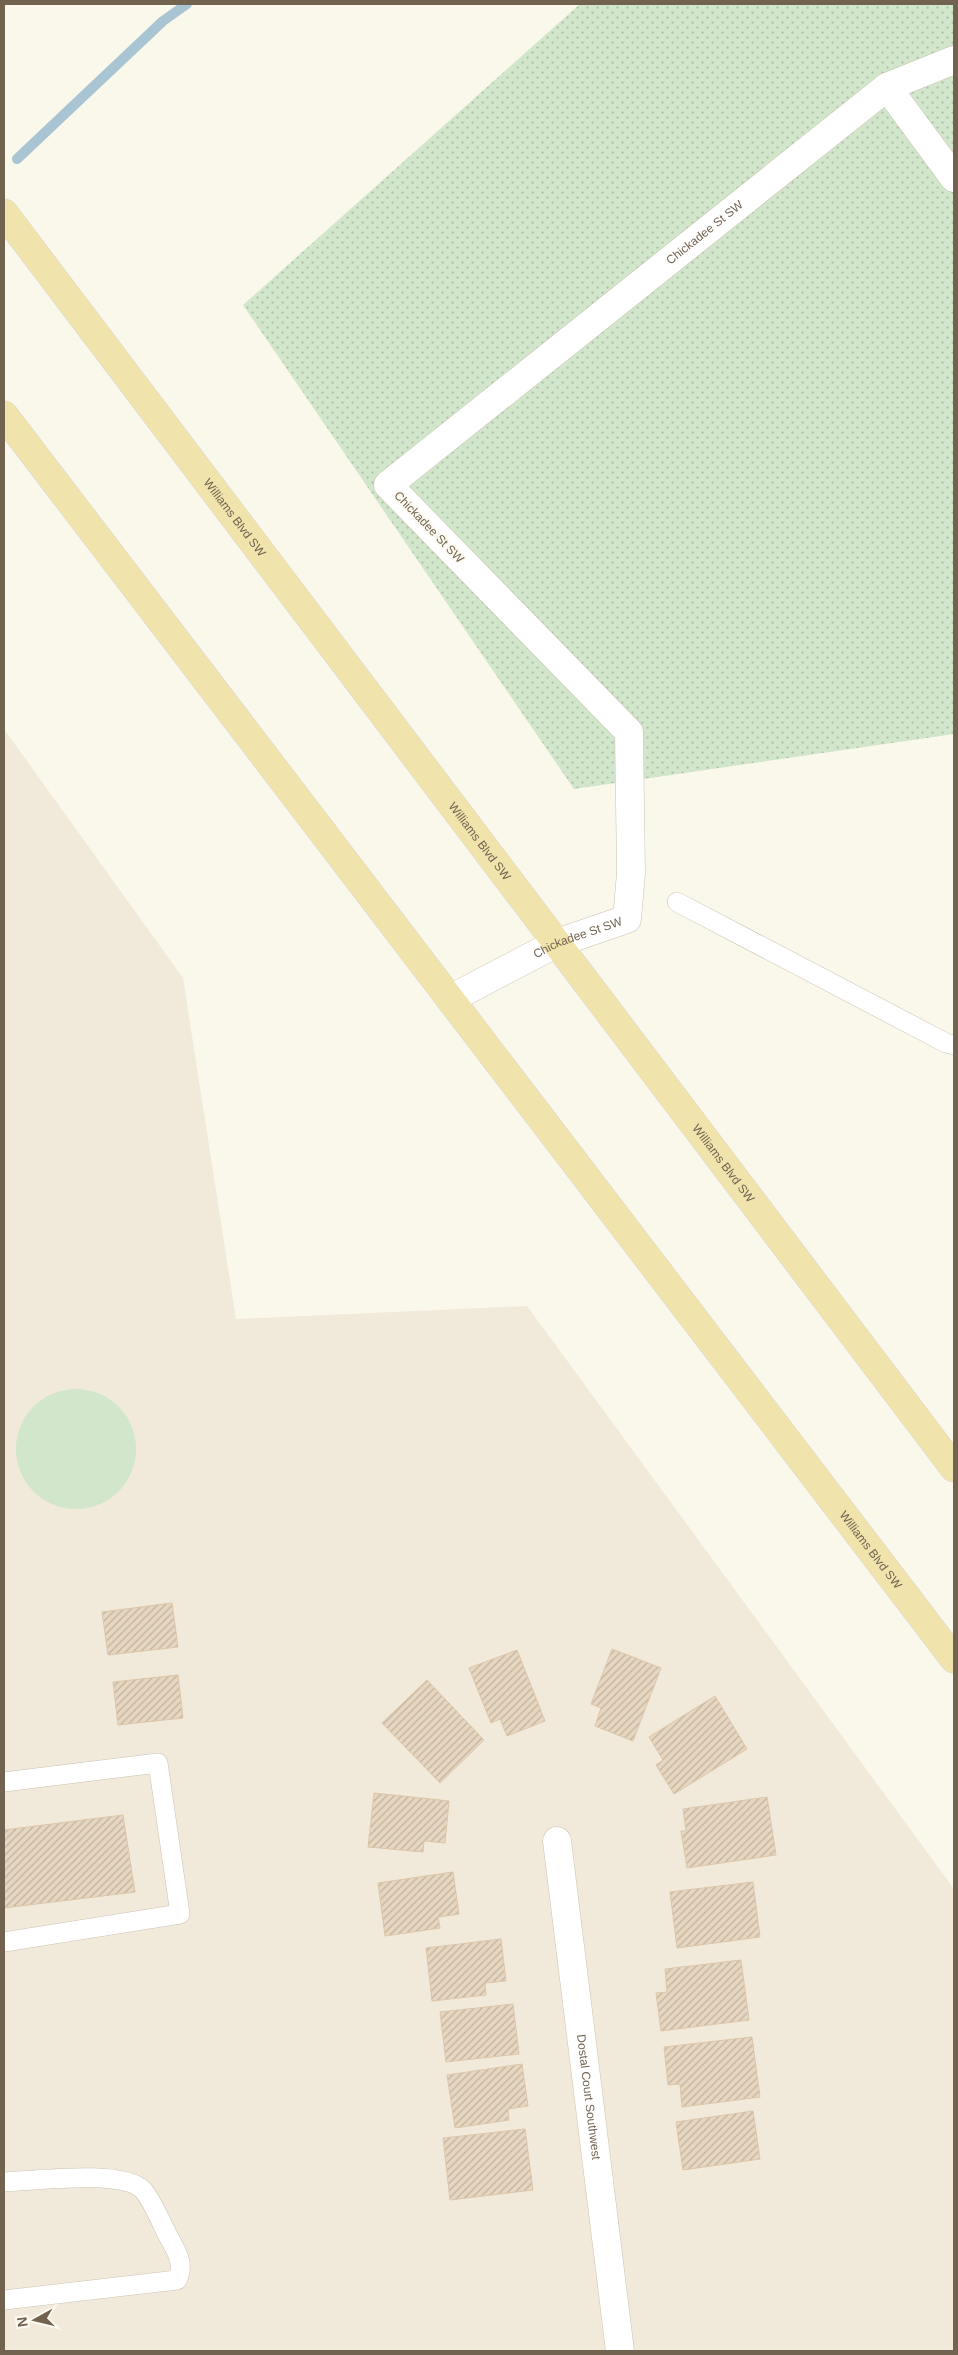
<svg xmlns="http://www.w3.org/2000/svg" width="958" height="2355" font-family="Helvetica,sans-serif">
	<style>
		.residential { fill: #f1eada }
		.grass { fill: url(#grass-dots) }
		.pitch { fill: #d1e6cb }
		.lines { fill: none; stroke-linecap: round; stroke-linejoin: round }
		.stream { stroke: #a9c4d2; stroke-width: 10 }
		.building { fill: url(#building-hatch); stroke: #ddc6a8 }
		.service-casing { stroke: #cbc2b2; stroke-width: 20 }
		.minor-casing { stroke: #cbc2b2; stroke-width: 29 }
		.primary-casing { stroke: #dad6d2; stroke-width: 29 }
		.service { stroke: #fff; stroke-width: 19 }
		.minor { stroke: #fff; stroke-width: 28 }
		.primary { stroke: #f0e3ac; stroke-width: 28 }
		.labels { text-anchor: middle; stroke-width: 4; stroke-linejoin: round; paint-order: stroke }
		.street-label { font-size: 12px; fill: #726351; stroke: #fdfaf1 }
	</style>
	<defs>
		<pattern id="grass-dots" width="8" height="8" patternUnits="userSpaceOnUse" patternTransform="scale(1.25)"><rect width="8" height="8" fill="#d1e6cb"/><path d="M2 2h.1M6 6h.1" fill="none" stroke="#aebea7" stroke-width="1.8" stroke-linecap="round"/></pattern>
		<pattern id="building-hatch" width="6" height="6" patternUnits="userSpaceOnUse" patternTransform="scale(1.25)"><rect width="6" height="6" fill="#e7d7c1"/><path d="M-1 1l2-2M0 6l6-6M5 7l2-2" fill="none" stroke="#c0b29f"/></pattern>
	</defs>
	<rect width="100%" height="100%" fill="#faf7eb"/>
	<!-- residential -->
	<path class="residential" d="M4 729 183 978 236 1319 527 1306 954 1889V2351H4Z"/>
	<!-- grass -->
	<path class="grass" d="M580 4H954V734L574 789 243 305Z"/>
	<!-- pitch -->
	<circle class="pitch" cx="76" cy="1449" r="60"/>
	<g class="lines">
		<!-- stream -->
		<path class="stream" d="M17 159 163 21 187 4"/>
	</g>
	<!-- building -->
	<g class="building">
		<path d="M172 1603 178 1647 108 1655 102 1612Z"/>
		<path d="M612 1649 661 1668 633 1741 595 1726 601 1708 591 1704Z"/>
		<path d="M517 1650 545 1721 507 1736 500 1719 491 1723 469 1668Z"/>
		<path d="M178 1675 183 1718 118 1725 113 1682Z"/>
		<path d="M427 1680 484 1740 440 1783 382 1723Z"/>
		<path d="M715 1696 747 1749 674 1794 656 1765 663 1760 649 1737Z"/>
		<path d="M374 1793 449 1801 445 1843 424 1841 423 1852 368 1847Z"/>
		<path d="M767 1797 776 1855 687 1868 681 1831H686L683 1809Z"/>
		<path d="M123 1815 135 1892 4 1908V1830Z"/>
		<path d="M453 1872 459 1914 438 1917 440 1928 385 1936 378 1883Z"/>
		<path d="M753 1882 760 1937 677 1948 670 1892Z"/>
		<path d="M501 1939 506 1981 485 1983 486 1995 432 2001 426 1948Z"/>
		<path d="M741 1960 749 2020 661 2031 656 1993 667 1992 665 1969Z"/>
		<path d="M513 2004 519 2054 446 2062 440 2012Z"/>
		<path d="M752 2037 760 2097 682 2107 680 2084 668 2085 664 2047Z"/>
		<path d="M522 2064 528 2106 508 2109 509 2120 455 2128 447 2075Z"/>
		<path d="M753 2111 760 2159 683 2170 676 2122Z"/>
		<path d="M525 2129 533 2190 450 2200 443 2138Z"/>
	</g>
	<g class="lines">
		<defs>
			<g id="service">
				<path d="M677 902 946 1043 954 1045"/>
				<path d="M4 1782 158 1763 180 1914 4 1942"/>
				<path d="M4 2182C33 2181 123 2169 143 2190 152 2200 161 2222 167 2234 175 2249 186 2264 177 2280L4 2300"/>
			</g>
			<g id="minor">
				<path d="M887 87 954 178"/>
				<path id="s1" d="M450 999 557 943 627 919 631 873 629 732 388 485 887 87 954 60"/>
				<path id="s2" d="M557 1841 620 2351"/>
			</g>
			<g id="primary">
				<path id="s3" d="M4 213 954 1468"/>
				<path id="s4" d="M4 415 954 1659"/>
			</g>
		</defs>
		<!-- service casing -->
		<use href="#service" class="service-casing"/>
		<!-- minor casing -->
		<use href="#minor" class="minor-casing"/>
		<!-- primary casing -->
		<use href="#primary" class="primary-casing"/>
		<!-- service -->
		<use href="#service" class="service"/>
		<!-- minor -->
		<use href="#minor" class="minor"/>
		<!-- primary -->
		<use href="#primary" class="primary"/>
	</g>
	<g class="labels">
		<!-- street labels -->
		<g class="street-label">
			<text dy="4" stroke="none"><textPath href="#s1" startOffset="1132">Chickadee St SW</textPath></text>
			<text dy="4" stroke="none"><textPath href="#s3" startOffset="382">Williams Blvd SW</textPath></text>
			<text transform="translate(429 527) rotate(46)" y="4">Chickadee St SW</text>
			<text dy="4" stroke="none"><textPath href="#s3" startOffset="788">Williams Blvd SW</textPath></text>
			<text dy="4" stroke="none"><textPath href="#s1" startOffset="142">Chickadee St SW</textPath></text>
			<text dy="4" stroke="none"><textPath href="#s3" startOffset="1192">Williams Blvd SW</textPath></text>
			<text dy="4" stroke="none"><textPath href="#s4" startOffset="1428">Williams Blvd SW</textPath></text>
			<text dy="4" stroke="none"><textPath href="#s2" startOffset="258">Dostal Court Southwest</textPath></text>
		</g>
	</g>
	<!-- border -->
	<rect width="958" height="2355" fill="none" stroke="#726351" stroke-width="10"/>
	<!-- north arrow -->
	<g transform="translate(35 2320) rotate(262)" stroke="#fdfaf1" stroke-width="4" paint-order="stroke">
	<path d="M0-4L9 19L0 12L-9 19Z" fill="#726351"/>
	<text y="-8" font-size="14" font-weight="bold" text-anchor="middle" fill="#726351">N</text>
	</g>
</svg>
